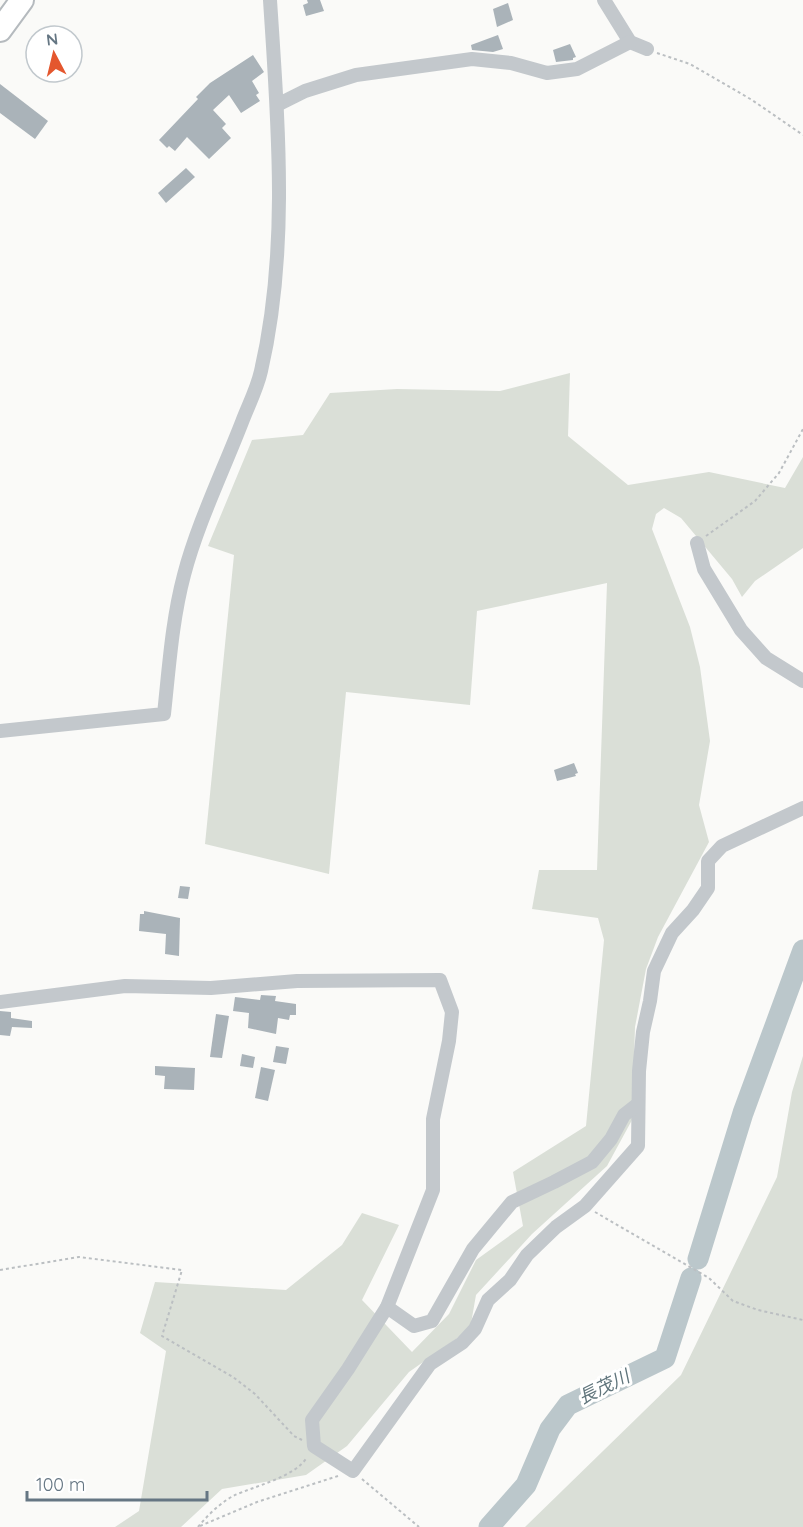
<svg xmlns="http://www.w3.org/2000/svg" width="803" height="1527" font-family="Quicksand,'Noto Sans JP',sans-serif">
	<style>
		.green { fill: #dadfd7 }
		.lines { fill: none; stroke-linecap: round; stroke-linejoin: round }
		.river { stroke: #bbc7cb; stroke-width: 21 }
		.building { fill: #aab3b9 }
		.primary-casing { stroke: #b5babe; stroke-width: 26 }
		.path { stroke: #bbbfc2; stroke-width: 2; stroke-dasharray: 3 3; stroke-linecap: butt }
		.street { stroke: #c3c8cc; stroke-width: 14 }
		.primary { stroke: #fff; stroke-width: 22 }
		.labels { text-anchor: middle; stroke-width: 6; stroke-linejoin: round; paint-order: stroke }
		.water-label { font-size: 18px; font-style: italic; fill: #60757c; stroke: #fff }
	</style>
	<rect width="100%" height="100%" fill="#fafaf8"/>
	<!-- green -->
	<g class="green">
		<path d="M570 373 568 436 628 485 709 472 785 488 803 457V548L755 581 742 597 732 579 681 518 664 508 656 514 652 529 690 627 700 667 710 741 699 805 709 842 658 937 646 969 635 1027 632 1120 607 1166 532 1234 476 1295 470 1329 409 1372 347 1446 306 1475 222 1489 181 1527H115L139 1511 166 1351 140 1333 155 1282 286 1290 342 1245 362 1213 399 1225 362 1300 412 1352 449 1314 476 1260 523 1226 513 1172 586 1126 604 940 598 918 532 909 539 870H597L607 583 477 611 470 705 346 692 329 874 205 844 234 555 208 546 252 440 303 435 330 393 397 389 500 391Z"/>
		<path d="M803 1056V1527H525L681 1375 777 1177 792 1092Z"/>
	</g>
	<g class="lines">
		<!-- river -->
		<g class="river">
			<path d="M698 1259 743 1113 803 950"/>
			<path d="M489 1527 526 1485 550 1429 568 1405 665 1358 691 1278"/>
		</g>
	</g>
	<!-- building -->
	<g class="building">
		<path d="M307 0H320L324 11 306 16 303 5 308 3Z"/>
		<path d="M508 3 513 20 497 27 493 9Z"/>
		<path d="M498 35 503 49 493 52 472 50 471 45Z"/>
		<path d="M570 44 576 57 573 58V60L556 62 553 50Z"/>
		<path d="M253 55 264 72 252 81 259 93 256 95 260 101 241 113 229 95 213 110 226 124 222 128 231 138 209 159 187 137 175 151 169 146 167 148 159 140 198 99 196 97 210 83Z"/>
		<path d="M0 84 48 121 35 139 0 113Z"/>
		<path d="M186 168 195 177 166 203 158 193Z"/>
		<path d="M574 763 578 773 575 774 576 776 557 781 554 770Z"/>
		<path d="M180 886 190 887 188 899 178 898Z"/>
		<path d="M144 911 180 918 179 956 165 954 166 934 139 931 140 914H144Z"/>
		<path d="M261 995 276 996 275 1001 296 1004V1015H290L289 1020 278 1018 276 1034 248 1028 249 1013 233 1011 235 997 260 1000Z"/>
		<path d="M0 1011 11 1012V1018L32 1021V1028L12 1027 10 1036 0 1035Z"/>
		<path d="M216 1014 229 1016 222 1058 210 1057Z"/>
		<path d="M276 1046 289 1048 286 1064 273 1062Z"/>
		<path d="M242 1054 255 1057 253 1068 240 1066Z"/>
		<path d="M155 1066 195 1068 194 1090 164 1089 165 1076 155 1075Z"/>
		<path d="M261 1067 275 1070 268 1101 255 1098Z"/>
	</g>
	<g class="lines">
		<defs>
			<path id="primary" d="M0 30 22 0"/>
		</defs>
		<!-- primary casing -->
		<use href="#primary" class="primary-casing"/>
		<!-- path -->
		<g class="path">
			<path d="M657 53 690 64 752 100 803 135"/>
			<path d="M706 536 755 501 779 473 803 429"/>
			<path d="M595 1212 709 1278 733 1301 758 1310 803 1320"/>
			<path d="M0 1270 79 1257 182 1270 162 1336 233 1377 255 1394 294 1436 302 1440"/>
			<path d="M362 1479 419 1527"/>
			<path d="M200 1526 257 1502 338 1476"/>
			<path d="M198 1527C208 1515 219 1504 233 1496 254 1486 296 1477 307 1457"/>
		</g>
		<!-- street -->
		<g class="street">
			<path d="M604 0 630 42 647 49"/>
			<path d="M277 105 305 91 356 75 472 59 511 63 547 73 577 69 630 42"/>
			<path d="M697 543 704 569 741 630 766 658 803 681"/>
			<path d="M0 731 164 714C169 668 172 620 184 575 197 525 223 471 242 422 248 406 257 389 261 371 289 250 278 123 270 0"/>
			<path d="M0 1002 125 986 211 988 297 981 440 980 452 1012 449 1041 433 1119V1190L387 1307 348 1369 312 1420 314 1446 353 1471 430 1364 462 1343 475 1329 488 1300 510 1280 527 1255 556 1227 585 1206 638 1146 639 1071 643 1032 650 1001 654 971 672 933 693 910 708 888V861L722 846 803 808"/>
			<path d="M387 1307 414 1326 432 1321 473 1249 512 1202 554 1182 592 1162 611 1139 624 1115 638 1104"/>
		</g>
		<!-- primary -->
		<use href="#primary" class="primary"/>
	</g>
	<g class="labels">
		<!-- water labels -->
		<g class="water-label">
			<text transform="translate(604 1387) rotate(-26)" y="6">長茂川</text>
		</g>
	</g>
	<!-- north arrow -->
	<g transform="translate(54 54) rotate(353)"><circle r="28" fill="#ffffff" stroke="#c1c8cd" stroke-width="1.5"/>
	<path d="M0-4.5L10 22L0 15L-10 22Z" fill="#e4572e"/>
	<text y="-9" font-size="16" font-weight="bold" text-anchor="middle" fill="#657683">N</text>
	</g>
	<!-- scale -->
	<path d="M27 1491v9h180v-9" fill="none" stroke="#657683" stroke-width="3"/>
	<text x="36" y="1491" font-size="18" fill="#657683" stroke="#ffffff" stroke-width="4.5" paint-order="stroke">100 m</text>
</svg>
